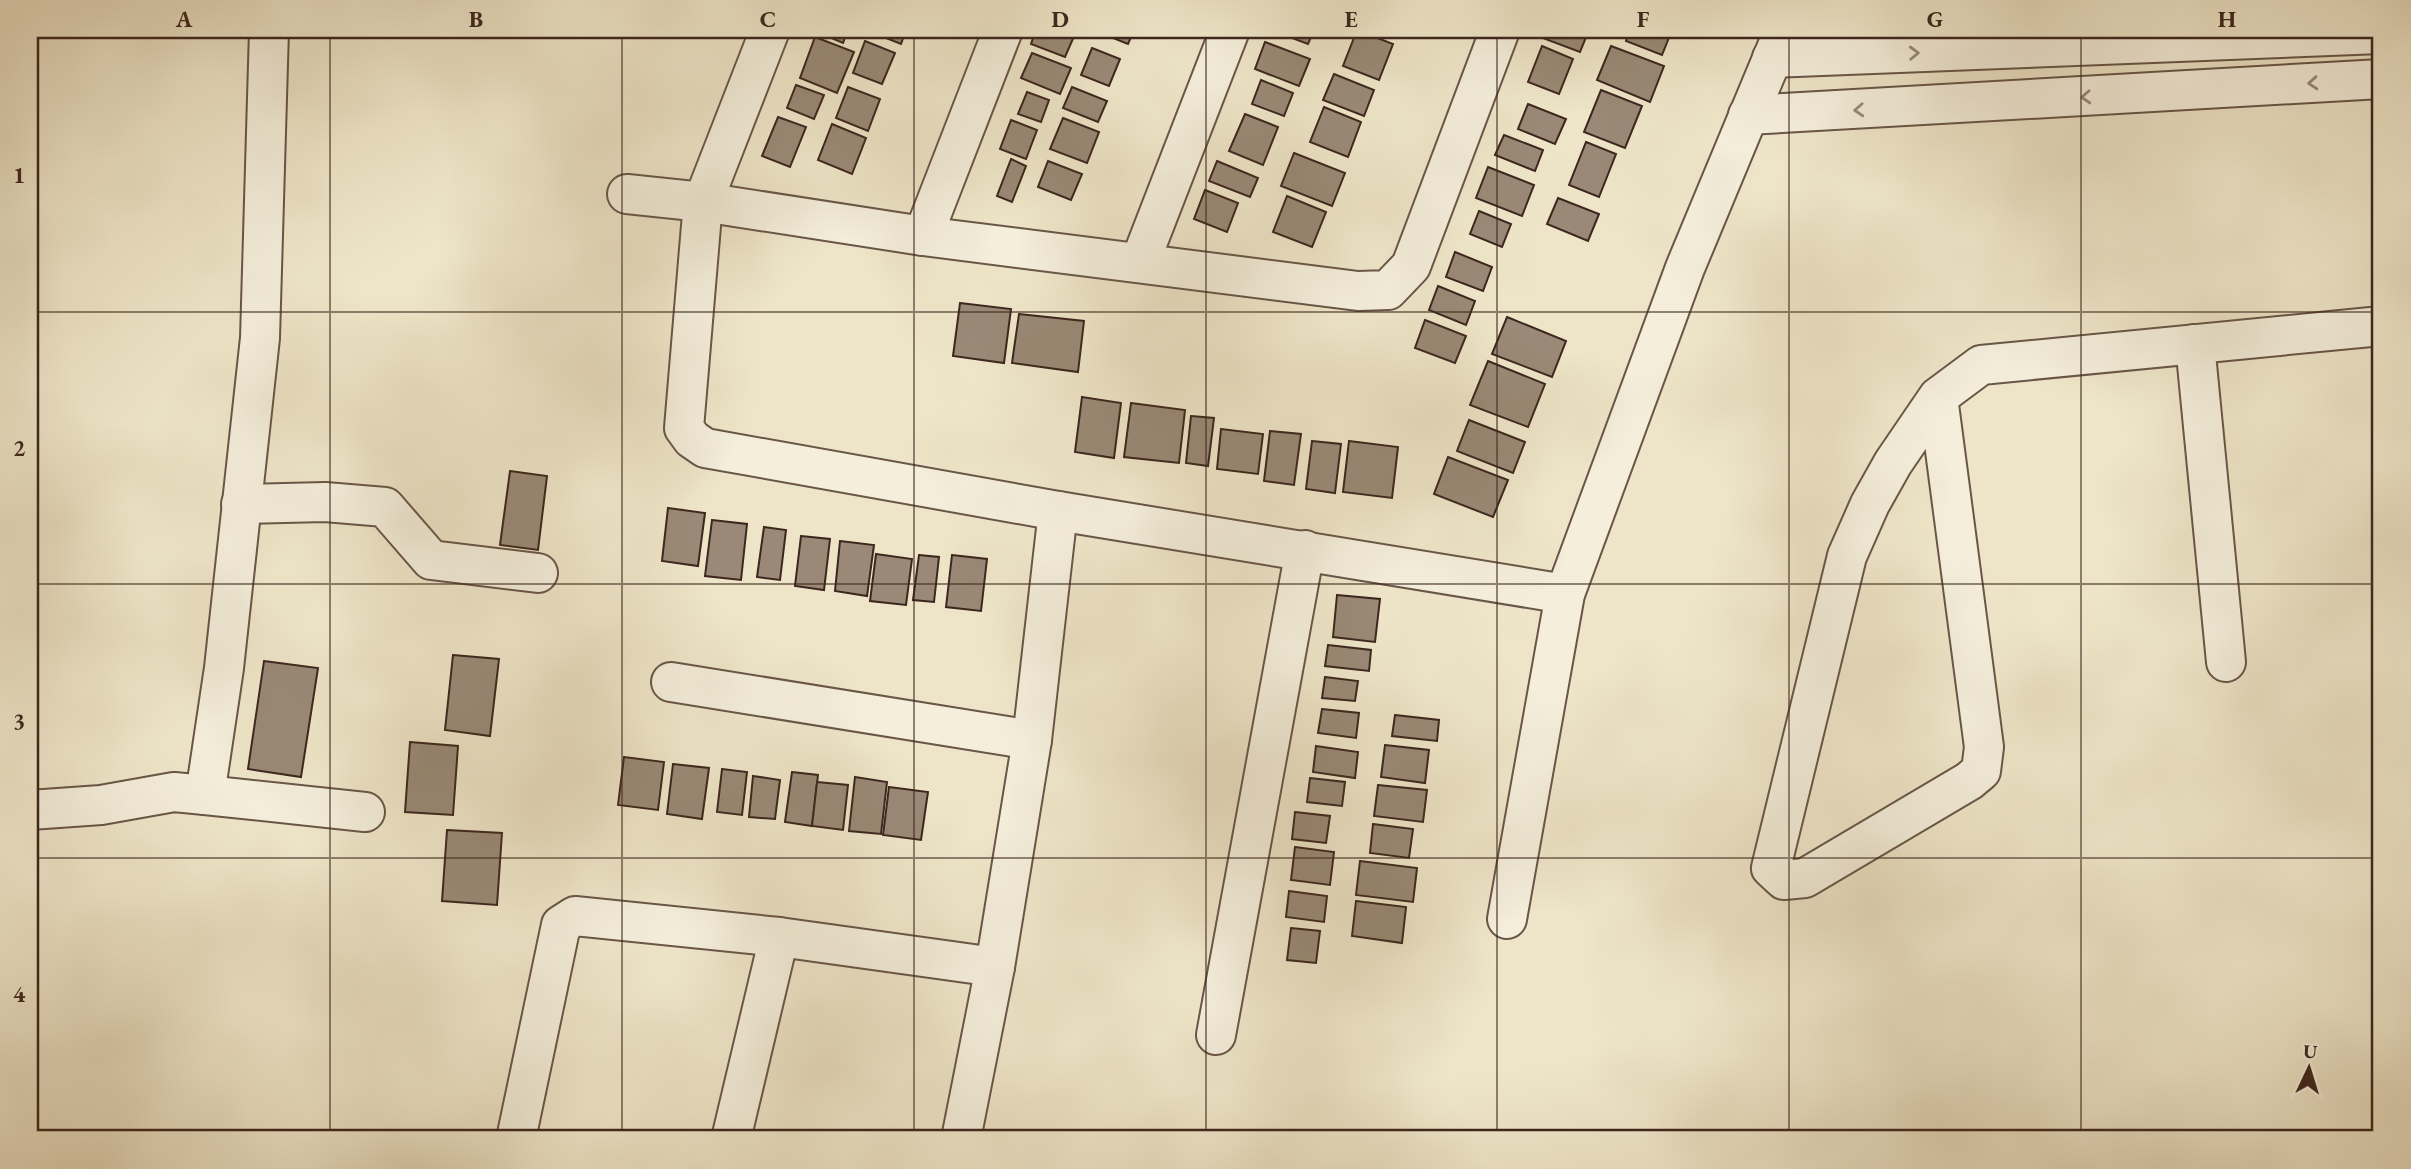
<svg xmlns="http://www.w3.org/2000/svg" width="2411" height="1169" font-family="'EB Garamond',serif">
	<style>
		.building { fill: #998976; stroke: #3d261e; stroke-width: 2 }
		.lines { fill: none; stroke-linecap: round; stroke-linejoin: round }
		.minor-casing { stroke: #695648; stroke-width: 42 }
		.minor { stroke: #f4eedb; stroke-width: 38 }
		.oneway { stroke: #988a7c }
		.grid { fill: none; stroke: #3d261e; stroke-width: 2; stroke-opacity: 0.55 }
		.neatline { fill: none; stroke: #3d261e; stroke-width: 2.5 }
		.grid-label { font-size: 23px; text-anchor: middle; font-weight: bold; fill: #3d261e }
	</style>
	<rect width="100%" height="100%" fill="#eee5c8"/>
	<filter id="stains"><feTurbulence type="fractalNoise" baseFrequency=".00286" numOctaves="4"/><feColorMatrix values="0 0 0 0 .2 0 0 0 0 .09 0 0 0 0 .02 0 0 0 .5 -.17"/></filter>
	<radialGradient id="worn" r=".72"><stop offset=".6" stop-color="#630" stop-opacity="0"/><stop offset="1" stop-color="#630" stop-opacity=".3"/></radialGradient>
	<!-- building -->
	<g class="building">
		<path d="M824 30H848L843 43 822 34Z"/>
		<path d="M866 30H906L901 44Z"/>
		<path d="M1036 30H1065L1075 34 1065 57 1031 44Z"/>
		<path d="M1093 30H1134L1128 44Z"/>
		<path d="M1271 30H1314L1308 44Z"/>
		<path d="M1357 30 1393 44 1379 80 1343 66Z"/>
		<path d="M1543 30H1589L1580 52 1540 37Z"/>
		<path d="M1630 30H1672L1662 55 1626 41Z"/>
		<path d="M815 37 854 52 837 93 800 78Z"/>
		<path d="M865 41 895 53 882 84 853 73Z"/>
		<path d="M1265 42 1310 59 1299 86 1255 69Z"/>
		<path d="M1542 46 1573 59 1559 94 1528 82Z"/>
		<path d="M1611 46 1664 66 1650 102 1597 80Z"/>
		<path d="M1092 48 1120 59 1109 86 1081 75Z"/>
		<path d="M1032 53 1071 68 1060 94 1021 78Z"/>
		<path d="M1334 74 1374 90 1364 116 1323 100Z"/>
		<path d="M1261 80 1293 93 1284 116 1252 104Z"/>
		<path d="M796 85 824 95 814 119 787 108Z"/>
		<path d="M848 87 880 99 868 131 836 118Z"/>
		<path d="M1072 87 1107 101 1098 122 1063 108Z"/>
		<path d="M1601 90 1642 106 1625 148 1584 132Z"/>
		<path d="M1027 92 1049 100 1041 122 1018 114Z"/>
		<path d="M1528 104 1566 119 1555 144 1518 129Z"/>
		<path d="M1324 107 1361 122 1348 157 1310 142Z"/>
		<path d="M1245 114 1278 127 1263 165 1229 151Z"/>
		<path d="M778 117 806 127 790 167 762 156Z"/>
		<path d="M1063 118 1099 132 1087 163 1050 149Z"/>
		<path d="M1011 120 1037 130 1026 159 1000 149Z"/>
		<path d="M832 124 866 138 852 174 818 160Z"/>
		<path d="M1504 135 1543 150 1535 171 1495 155Z"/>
		<path d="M1586 142 1616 154 1599 197 1569 185Z"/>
		<path d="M1294 153 1345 173 1332 206 1281 186Z"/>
		<path d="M1011 159 1026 166 1012 202 997 196Z"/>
		<path d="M1048 161 1082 174 1071 200 1038 187Z"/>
		<path d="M1217 161 1258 178 1250 197 1209 181Z"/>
		<path d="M1488 167 1534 185 1522 216 1476 198Z"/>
		<path d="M1205 190 1238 203 1227 232 1194 219Z"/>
		<path d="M1287 196 1326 212 1312 247 1273 232Z"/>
		<path d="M1558 198 1599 214 1588 241 1547 224Z"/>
		<path d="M1479 211 1511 224 1502 247 1470 234Z"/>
		<path d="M1455 252 1492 267 1483 291 1446 277Z"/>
		<path d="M1438 286 1475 301 1466 325 1429 310Z"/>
		<path d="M960 303 1011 309 1004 363 953 356Z"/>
		<path d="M1019 314 1084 321 1078 372 1012 363Z"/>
		<path d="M1507 317 1566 341 1552 377 1492 354Z"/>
		<path d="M1425 320 1466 336 1455 363 1415 348Z"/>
		<path d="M1488 361 1545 384 1528 427 1470 405Z"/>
		<path d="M1082 397 1121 403 1114 458 1075 452Z"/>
		<path d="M1131 403 1185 410 1179 463 1124 457Z"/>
		<path d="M1191 416 1214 418 1208 466 1186 463Z"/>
		<path d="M1469 420 1525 442 1513 473 1457 451Z"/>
		<path d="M1221 429 1263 434 1258 474 1217 469Z"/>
		<path d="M1270 431 1301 434 1294 485 1264 481Z"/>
		<path d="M1312 441 1341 444 1335 493 1306 489Z"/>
		<path d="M1349 441 1398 447 1392 498 1343 492Z"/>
		<path d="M1448 457 1508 480 1493 517 1434 494Z"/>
		<path d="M510 471 547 476 538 550 500 545Z"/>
		<path d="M668 508 705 513 698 566 662 561Z"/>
		<path d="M712 520 747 524 741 580 705 576Z"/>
		<path d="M764 527 786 530 780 580 757 577Z"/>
		<path d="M801 536 830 539 824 590 795 586Z"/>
		<path d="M840 541 874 545 867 596 835 591Z"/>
		<path d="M876 554 912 559 906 605 870 601Z"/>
		<path d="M919 555 939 557 934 602 913 600Z"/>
		<path d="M952 555 987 559 981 611 946 607Z"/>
		<path d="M1337 595 1380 599 1375 642 1333 637Z"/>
		<path d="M1328 645 1371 650 1369 671 1325 666Z"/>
		<path d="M453 655 499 659 490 736 445 730Z"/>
		<path d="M264 661 318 668 301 777 248 769Z"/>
		<path d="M1325 677 1358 681 1355 701 1322 698Z"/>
		<path d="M1322 709 1359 713 1356 738 1318 733Z"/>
		<path d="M1395 715 1439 720 1437 741 1392 736Z"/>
		<path d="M410 742 458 746 453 815 405 812Z"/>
		<path d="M1385 745 1429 750 1425 783 1381 777Z"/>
		<path d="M1316 746 1358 752 1355 778 1313 772Z"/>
		<path d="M624 757 664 762 658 810 618 805Z"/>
		<path d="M673 764 709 768 702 819 667 814Z"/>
		<path d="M722 769 747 772 742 815 717 812Z"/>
		<path d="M792 772 818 775 812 826 785 822Z"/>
		<path d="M753 776 780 780 775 819 749 817Z"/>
		<path d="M855 777 887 782 881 834 849 831Z"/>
		<path d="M1310 778 1345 782 1342 806 1307 802Z"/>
		<path d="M817 782 848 785 843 830 812 826Z"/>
		<path d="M1378 785 1427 790 1423 822 1374 816Z"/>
		<path d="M889 787 928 792 921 840 883 835Z"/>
		<path d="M1295 812 1330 816 1326 843 1292 839Z"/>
		<path d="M1373 824 1413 829 1409 858 1370 853Z"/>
		<path d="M447 830 502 833 497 905 442 901Z"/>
		<path d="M1295 847 1334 852 1330 885 1291 880Z"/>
		<path d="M1360 861 1417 868 1413 902 1356 895Z"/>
		<path d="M1289 891 1327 896 1324 922 1286 917Z"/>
		<path d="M1356 901 1406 907 1402 943 1352 936Z"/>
		<path d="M1291 928 1320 931 1316 963 1287 960Z"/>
	</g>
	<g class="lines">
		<defs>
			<g id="minor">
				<path d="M770 30 703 202 684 428 692 439 705 448 1058 511 1565 594"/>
				<path d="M1772 58 2381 34"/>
				<path d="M1748 115 2381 79"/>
				<path d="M627 194 703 202 923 236 1358 291 1388 290 1411 266 1500 30"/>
				<path d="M923 236 1003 30"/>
				<path d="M1140 262 1230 30"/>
				<path d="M2195 344 2226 662"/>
				<path d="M1938 397 1984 747 1981 771 1969 781 1805 878 1784 880 1771 868 1847 556 1870 504 1893 463 1938 397 1981 365 2381 326"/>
				<path d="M241 504 325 502 385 507 431 560 538 573"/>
				<path d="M671 682 1032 740"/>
				<path d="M205 795 365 812"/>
				<path d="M30 810 101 805 174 792 205 795 224 668 260 338 269 30"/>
				<path d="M1507 919 1565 594 1685 268 1784 30"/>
				<path d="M1216 1035 1305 550"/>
				<path d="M516 1139 561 925 575 916 779 937 995 967"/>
				<path d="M731 1139 779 937"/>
				<path d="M961 1139 995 967 1032 740 1058 511"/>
			</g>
		</defs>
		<!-- minor casing -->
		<use href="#minor" class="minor-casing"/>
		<!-- minor -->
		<use href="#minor" class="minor"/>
	</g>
	<!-- one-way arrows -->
	<defs><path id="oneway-chevron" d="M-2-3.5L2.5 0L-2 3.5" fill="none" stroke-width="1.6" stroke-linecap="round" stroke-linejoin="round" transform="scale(1.75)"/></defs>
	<g class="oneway">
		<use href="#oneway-chevron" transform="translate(1914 53) rotate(-2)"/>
		<use href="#oneway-chevron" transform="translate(2313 83) rotate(176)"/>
		<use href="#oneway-chevron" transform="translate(2086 97) rotate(177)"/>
		<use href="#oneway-chevron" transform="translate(1859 110) rotate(177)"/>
	</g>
	<!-- grid -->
	<path class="grid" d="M330 30V1139M622 30V1139M914 30V1139M1206 30V1139M1497 30V1139M1789 30V1139M2081 30V1139M30 312H2381M30 584H2381M30 858H2381"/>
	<!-- margin -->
	<rect width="2411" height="1169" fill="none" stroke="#eee5c8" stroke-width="77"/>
	<!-- north arrow -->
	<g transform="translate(2309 1068) rotate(4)" stroke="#f4eedb" stroke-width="5" paint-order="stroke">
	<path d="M0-5L12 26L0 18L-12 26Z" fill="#3d261e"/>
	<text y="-10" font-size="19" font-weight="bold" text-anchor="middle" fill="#3d261e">U</text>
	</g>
	<rect x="38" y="38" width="2334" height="1092" class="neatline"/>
	<g class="grid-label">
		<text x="184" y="27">A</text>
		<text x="476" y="27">B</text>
		<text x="768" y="27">C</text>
		<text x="1060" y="27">D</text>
		<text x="1351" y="27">E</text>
		<text x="1643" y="27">F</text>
		<text x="1935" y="27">G</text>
		<text x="2227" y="27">H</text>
		<text x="19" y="183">1</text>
		<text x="19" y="456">2</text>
		<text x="19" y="729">3</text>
		<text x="19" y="1002">4</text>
	</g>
	<rect width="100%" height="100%" filter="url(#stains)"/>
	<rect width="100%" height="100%" fill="url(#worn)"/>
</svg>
